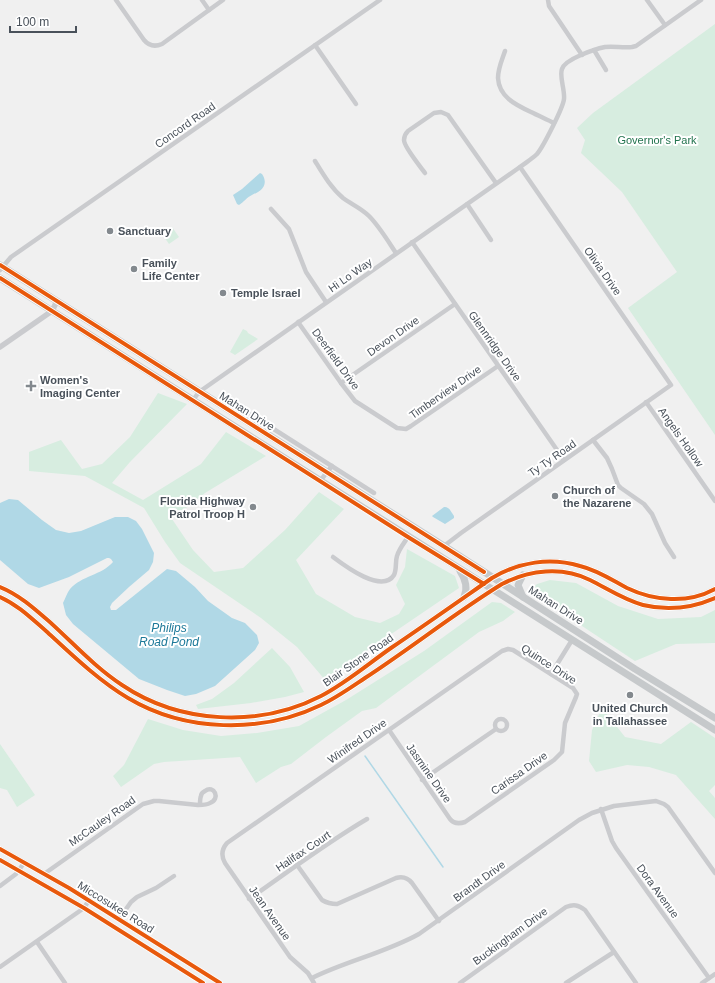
<svg xmlns="http://www.w3.org/2000/svg" width="715" height="983" font-family="Arial,sans-serif">
	<style>
		.green { fill: #d7ede0 }
		.water { fill: #b0d8e6 }
		.lines { fill: none; stroke-linecap: round; stroke-linejoin: round }
		.stream { stroke: #b0d8e6; stroke-width: 1.5 }
		.minor { stroke: #cacbce; stroke-width: 4.5 }
		.tertiary { stroke: #cacbce; stroke-width: 5.5 }
		.secondary { stroke: #cbcccf; stroke-width: 6 }
		.primary { stroke: #c6c9cb; stroke-width: 7 }
		.cycleway-casing { stroke: #fff; stroke-width: 6 }
		.cycleway { stroke: #e8590c; stroke-width: 4 }
		.poi-dot { fill: #83898e; stroke: #fff; stroke-width: 1.5 }
		.labels { text-anchor: middle; stroke-width: 4; stroke-linejoin: round; paint-order: stroke }
		.street-label { font-size: 11px; fill: #49515a; stroke: #fff }
		.park-label { font-size: 11px; fill: #22734e; stroke: #fff }
		.poi-label { font-size: 11px; font-weight: bold; fill: #49515a; stroke: #fff; text-anchor: start }
		.water-label { font-size: 12px; font-style: italic; fill: #1d7999; stroke: #fff }
	</style>
	<rect width="100%" height="100%" fill="#f0f0f0"/>
	<!-- green -->
	<g class="green">
		<path d="M715 24V435L628 308 677 272 622 192 581 153 585 140 577 128 593 113Z"/>
		<path d="M172 227 179 237 169 244 162 234Z"/>
		<path d="M243 329 247 331 248 333 258 339 235 355 230 352Z"/>
		<path d="M158 393 187 404 130 462 112 483 143 500 201 464 226 432 266 456 205 493 172 519 193 550 214 572 243 568 285 530 319 492 344 509 296 560 316 594 355 617 380 623 399 614 405 604 396 585 405 567 407 549 455 576 459 588 356 658 326 681 297 647 261 618 180 563 165 542 144 508 85 476 29 471V452L61 440 82 469 102 464 130 437Z"/>
		<path d="M550 580 576 583 618 606 658 619 701 617 715 610V643L676 644 635 661 529 591 537 584Z"/>
		<path d="M492 602 501 603 515 612 503 621 479 632 376 708 362 711 326 737 291 764 281 767 256 783 240 757 164 762 154 764 121 787 113 776 124 765 148 719 183 730 221 736 257 733 299 726 346 700 424 651Z"/>
		<path d="M272 648 290 667 304 692 285 697 251 703 198 709 196 705 212 699 234 683Z"/>
		<path d="M602 708 625 737 661 744 691 722 715 738V785L709 791 715 798V819L676 775 649 767 627 765 596 772 589 761 592 730Z"/>
		<path d="M0 744 35 795 17 807 7 790 0 788Z"/>
	</g>
	<!-- water -->
	<g class="water">
		<path d="M260 173 262 174C267 181 265 188 258 192 254 195 256 192 252 195 247 197 244 202 239 205L237 204 233 195 242 189Z"/>
		<path d="M9 499 18 500 42 520 56 530 69 533 81 531 115 517H128L136 521 142 529 154 553 153 562 149 570 129 587 112 603 110 607 111 610H116L167 569 176 571 195 587 208 601 232 618 245 623 257 635 259 643 255 650 215 686 196 694 185 696 167 690 139 679 73 624 66 615 63 603C65 599 67 593 70 589 81 576 102 575 113 562L111 559 109 558H107L69 577 39 588 28 584 0 560V503Z"/>
		<path d="M444 507C449 506 451 512 454 516V518L445 524 433 517 432 516Z"/>
	</g>
	<g class="lines">
		<!-- stream -->
		<path class="stream" d="M365 756 443 867"/>
		<!-- minor -->
		<g class="minor">
			<path d="M116 0 144 40C149 46 155 47 162 44L223 0"/>
			<path d="M202 0 209 10"/>
			<path d="M548 0 549 6 582 55"/>
			<path d="M647 0 665 25"/>
			<path d="M315 45 356 104"/>
			<path d="M594 50 606 70"/>
			<path d="M505 51C502 60 498 68 498 78 499 97 516 105 531 112 539 116 546 119 554 123"/>
			<path d="M315 161C323 174 331 188 343 198 351 204 361 208 369 216 379 226 388 241 396 253"/>
			<path d="M425 173C420 166 404 147 404 140 404 136 405 134 408 131L434 113 441 112 448 115 496 183"/>
			<path d="M467 204 491 240"/>
			<path d="M271 209 289 229 306 272 326 302"/>
			<path d="M412 242 564 460"/>
			<path d="M0 270 11 257 380 0"/>
			<path d="M298 322 341 383 355 401 397 428 406 429 411 426 498 366"/>
			<path d="M341 383 455 304"/>
			<path d="M193 400 199 392 520 167C525 163 532 159 537 154 543 147 563 108 564 99 565 90 559 76 562 69 565 59 595 49 605 47 614 46 623 48 632 47L636 46 701 0"/>
			<path d="M646 402 715 501"/>
			<path d="M247 412 374 493"/>
			<path d="M593 440 607 458 612 469 618 485 621 488 644 504 652 514 665 543 674 557"/>
			<path d="M320 481 332 466"/>
			<path d="M444 546 461 533 671 385 520 167"/>
			<path d="M333 557C345 566 382 594 394 575 397 569 395 562 397 556 399 549 404 543 408 537"/>
			<path d="M551 674 572 640"/>
			<circle cx="501" cy="725" r="6"/>
			<path d="M422 780 496 729"/>
			<path d="M601 809 612 841 616 848 709 978"/>
			<path d="M297 865 322 900C327 903 331 904 337 904L396 878C403 876 408 878 412 883L439 921"/>
			<path d="M44 874 143 804 154 801H159L198 805C202 805 207 805 210 803 221 799 214 784 205 791 203 792 201 794 201 796 200 798 200 802 200 805"/>
			<path d="M0 886 16 874 24 863"/>
			<path d="M249 899C288 872 326 843 367 819"/>
			<path d="M119 919 131 902 137 897 156 888 174 876"/>
			<path d="M37 942 65 983"/>
			<path d="M0 967 84 908 89 900"/>
			<path d="M312 978C346 961 385 953 419 934L579 820 592 813 614 806 656 801 664 804 668 807 715 873"/>
			<path d="M314 983 308 973 290 957 225 863C221 856 221 850 227 843L502 651 508 649 513 650 573 688 577 694 576 697 565 723 562 752 554 760 465 822C459 824 454 824 450 819L389 730"/>
			<path d="M460 983 566 907C574 904 578 905 585 910L636 983"/>
			<path d="M566 983 614 952"/>
			<path d="M702 983 715 974"/>
		</g>
		<!-- tertiary -->
		<g class="tertiary">
			<path d="M0 347 52 311 57 301"/>
			<path d="M0 849 69 888 220 983"/>
			<path d="M0 860 84 908 203 983"/>
		</g>
		<!-- secondary -->
		<g class="secondary">
			<path d="M0 587C20 595 36 610 52 624 75 645 96 668 122 685 180 724 259 728 321 696 346 683 368 664 391 648 425 625 459 601 492 578 519 562 550 557 580 566 597 570 612 580 627 588 654 601 688 604 715 589"/>
			<path d="M0 597C18 605 32 619 46 631 71 654 99 681 128 698 185 732 261 734 321 705 336 698 350 688 365 678 411 648 455 613 502 584 529 570 562 566 590 580 608 589 624 600 643 605 668 611 692 608 715 598"/>
		</g>
		<!-- primary -->
		<g class="primary">
			<path d="M0 265 444 546 635 669 715 718"/>
			<path d="M0 278 715 730"/>
			<path d="M460 571C466 580 468 588 464 597"/>
			<path d="M523 575 518 585 523 597"/>
		</g>
		<defs>
			<g id="cycleway">
				<path d="M0 265 484 572"/>
				<path d="M0 278 408 537 484 584"/>
				<path d="M0 587C20 595 36 610 52 624 75 645 96 668 122 685 180 724 259 728 321 696 346 683 368 664 391 648 425 625 459 601 492 578 519 562 550 557 580 566 597 570 612 580 627 588 654 601 688 604 715 589"/>
				<path d="M0 597C18 605 32 619 46 631 71 654 99 681 128 698 185 732 261 734 321 705 336 698 350 688 365 678 411 648 455 613 502 584 529 570 562 566 590 580 608 589 624 600 643 605 668 611 692 608 715 598"/>
				<path d="M0 849 69 888 220 983"/>
				<path d="M0 860 84 908 203 983"/>
			</g>
		</defs>
		<!-- cycleway casing -->
		<use href="#cycleway" class="cycleway-casing"/>
		<!-- cycleway -->
		<use href="#cycleway" class="cycleway"/>
	</g>
	<!-- markers -->
	<g class="poi-dot">
		<circle cx="110" cy="231" r="4"/>
		<circle cx="134" cy="269" r="4"/>
		<circle cx="223" cy="293" r="4"/>
		<path d="M29 380h4v4h4v4h-4v4h-4v-4h-4v-4h4z"/>
		<circle cx="555" cy="496" r="4"/>
		<circle cx="253" cy="507" r="4"/>
		<circle cx="630" cy="695" r="4"/>
	</g>
	<g class="labels">
		<!-- street labels -->
		<g class="street-label">
			<text transform="translate(185 125) rotate(-35)" y="4">Concord Road</text>
			<text transform="translate(603 271) rotate(55)" y="4">Olivia Drive</text>
			<text transform="translate(350 275) rotate(-35)" y="4">Hi Lo Way</text>
			<text transform="translate(393 336) rotate(-35)" y="4">Devon Drive</text>
			<text transform="translate(495 346) rotate(55)" y="4">Glennridge Drive</text>
			<text transform="translate(336 359) rotate(54)" y="4">Deerfield Drive</text>
			<text transform="translate(445 392) rotate(-35)" y="4">Timberview Drive</text>
			<text transform="translate(247 411) rotate(32)" y="4">Mahan Drive</text>
			<text transform="translate(681 437) rotate(55)" y="4">Angels Hollow</text>
			<text transform="translate(552 458) rotate(-35)" y="4">Ty Ty Road</text>
			<text transform="translate(556 605) rotate(32)" y="4">Mahan Drive</text>
			<text transform="translate(358 660) rotate(-35)" y="4">Blair Stone Road</text>
			<text transform="translate(549 664) rotate(33)" y="4">Quince Drive</text>
			<text transform="translate(357 741) rotate(-35)" y="4">Winifred Drive</text>
			<text transform="translate(429 773) rotate(55)" y="4">Jasmine Drive</text>
			<text transform="translate(519 773) rotate(-35)" y="4">Carissa Drive</text>
			<text transform="translate(102 821) rotate(-35)" y="4">McCauley Road</text>
			<text transform="translate(303 851) rotate(-34)" y="4">Halifax Court</text>
			<text transform="translate(479 881) rotate(-36)" y="4">Brandt Drive</text>
			<text transform="translate(658 891) rotate(54)" y="4">Dora Avenue</text>
			<text transform="translate(116 907) rotate(32)" y="4">Miccosukee Road</text>
			<text transform="translate(270 913) rotate(55)" y="4">Jean Avenue</text>
			<text transform="translate(510 936) rotate(-36)" y="4">Buckingham Drive</text>
		</g>
		<!-- park labels -->
		<g class="park-label">
			<text x="657" y="144">Governor's Park</text>
		</g>
		<!-- poi labels -->
		<g class="poi-label">
			<text x="118" y="235">Sanctuary</text>
			<text x="142" y="267">Family<tspan x="142" dy="13">Life Center</tspan></text>
			<text x="231" y="297">Temple Israel</text>
			<text x="40" y="384">Women's<tspan x="40" dy="13">Imaging Center</tspan></text>
			<text x="563" y="494">Church of<tspan x="563" dy="13">the Nazarene</tspan></text>
			<text x="245" y="505" text-anchor="end">Florida Highway<tspan x="245" dy="13">Patrol Troop H</tspan></text>
			<text x="630" y="712" text-anchor="middle">United Church<tspan x="630" dy="13">in Tallahassee</tspan></text>
		</g>
		<!-- water labels -->
		<g class="water-label">
			<text x="169" y="632">Philips<tspan x="169" dy="14">Road Pond</tspan></text>
		</g>
	</g>
	<!-- scale -->
	<path d="M10 26v6h66v-6" fill="none" stroke="#49515a" stroke-width="2"/>
	<text x="16" y="26" font-size="12" fill="#49515a" stroke="#ffffff" stroke-width="3" paint-order="stroke">100 m</text>
</svg>
